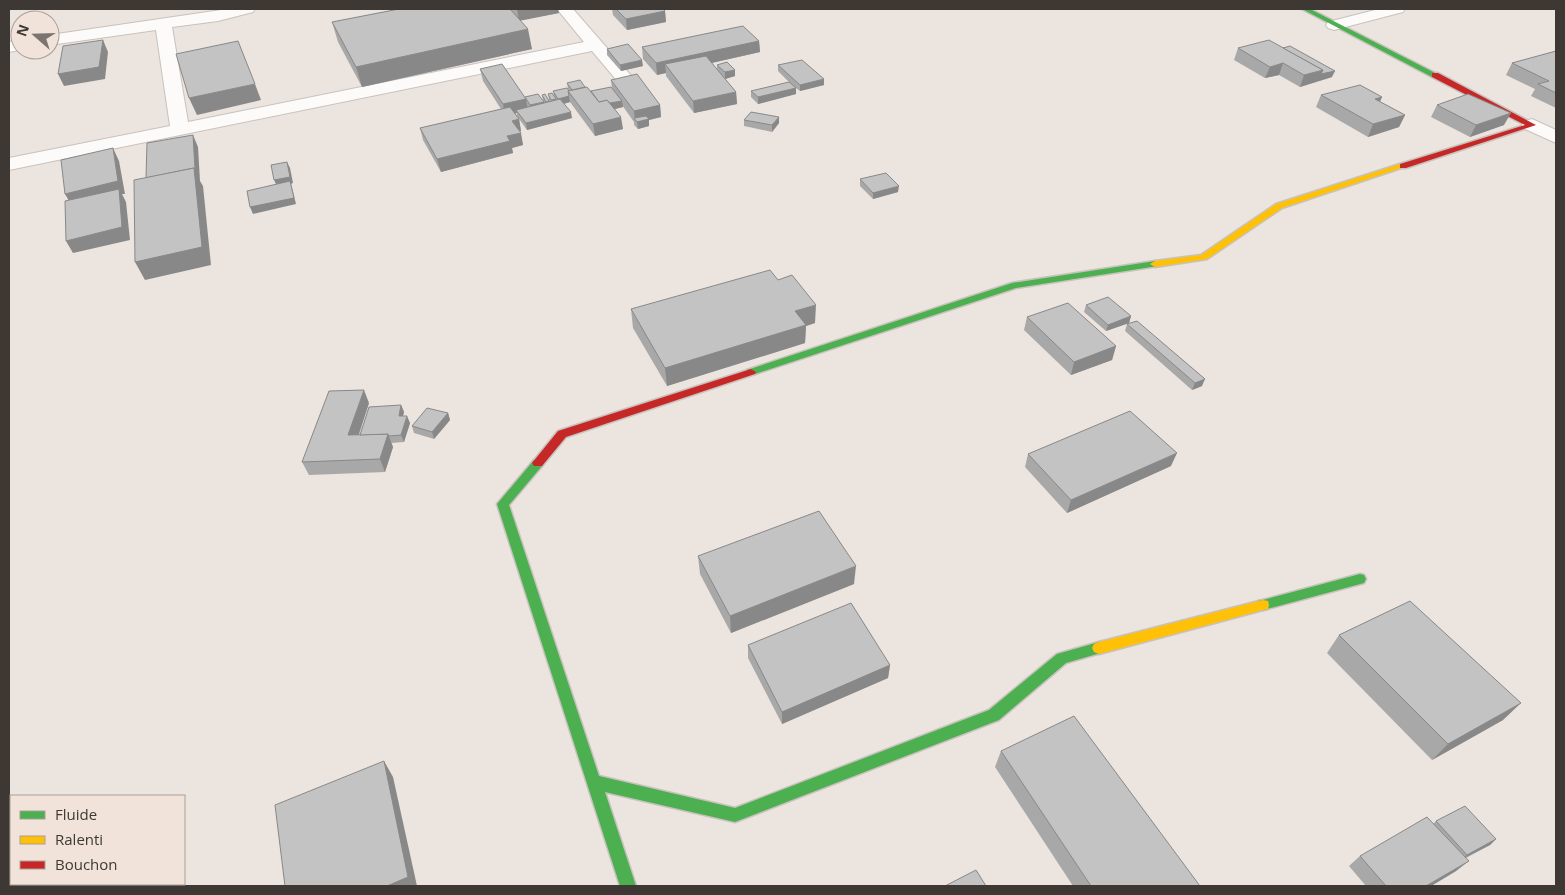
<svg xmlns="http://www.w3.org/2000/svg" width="1565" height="895" font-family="'Open Sans',sans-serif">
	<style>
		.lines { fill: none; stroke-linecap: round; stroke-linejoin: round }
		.street-casing { stroke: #c8c2bd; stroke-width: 2 }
		.fast-casing { stroke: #c8c2bd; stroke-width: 3 }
		.slow-casing { stroke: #c8c2bd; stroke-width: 3 }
		.jam-casing { stroke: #c8c2bd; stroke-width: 3 }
		.street { fill: #fcfbfa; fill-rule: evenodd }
		.fast { fill: #4caf50; fill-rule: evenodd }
		.slow { fill: #ffc107; fill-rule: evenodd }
		.jam { fill: #c62828; fill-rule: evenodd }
		.wall { fill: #a9a8a8 }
		.shaded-wall { fill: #898888 }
		.building { fill: #c4c3c3; stroke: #898888 }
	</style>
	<rect width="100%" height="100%" fill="#ebe4df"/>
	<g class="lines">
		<defs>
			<g id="street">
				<path d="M228 9H255L253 12 218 21 172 27 188 122 584 42 557 9H573L634 79 631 83 625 84 619 83 592 51 9 170V158L170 126 156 30 50 45V35Z"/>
				<path d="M1379 9H1405L1403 12 1334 30 1328 28 1326 25 1328 22Z"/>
				<path d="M20 40V50L9 52V42Z"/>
				<path d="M1532 119 1556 130V143L1525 129 1522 125 1525 121Z"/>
			</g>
			<g id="fast">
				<path d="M1302 9H1310L1439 75 1432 77Z"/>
				<path d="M1155 261 1158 262V266L1016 288 755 374H747L746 372 747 370 1012 283Z"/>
				<path d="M538 459 544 463 542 466 509 505 599 776 735 808 989 710 1057 654 1099 642 1104 644 1106 648 1104 652 1066 663 999 720 735 822 605 792 636 886H620L497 504 534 460Z"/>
				<path d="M1360 574 1364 575 1366 579 1364 583 1263 610 1258 609 1257 605 1258 601 1263 600Z"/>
			</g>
			<g id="slow">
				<path d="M1400 164 1407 166 1282 208 1207 259 1155 267 1150 264 1155 261 1201 255 1276 204Z"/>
				<path d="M1263 600 1268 601 1269 605 1268 609 1263 610 1099 654 1094 652 1092 648 1094 644 1099 642Z"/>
			</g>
			<g id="jam">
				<path d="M1432 73H1438L1536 125 1406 168H1400V164L1525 125 1432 77Z"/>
				<path d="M751 369 756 372 755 374 566 437 542 466H534L532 463 558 431Z"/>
			</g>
		</defs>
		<!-- street casing -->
		<use href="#street" class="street-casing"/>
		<!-- fast casing -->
		<use href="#fast" class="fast-casing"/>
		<!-- slow casing -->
		<use href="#slow" class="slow-casing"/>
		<!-- jam casing -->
		<use href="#jam" class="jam-casing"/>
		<!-- street -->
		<use href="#street" class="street"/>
		<!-- fast -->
		<use href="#fast" class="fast"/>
		<!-- slow -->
		<use href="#slow" class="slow"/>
		<!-- jam -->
		<use href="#jam" class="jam"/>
	</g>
	<!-- wall -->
	<g class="wall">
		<path d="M399 9H558L559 13 520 20 532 49 362 87 338 42 332 22Z"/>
		<path d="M612 9H663L665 11 666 22 627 30 613 15Z"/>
		<path d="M759 41 760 52 712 63 717 69V65L735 76 725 79 736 92 737 104 694 113 666 76V73L657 75 643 59 642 47Z"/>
		<path d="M1238 48 1332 77 1300 87 1279 75 1265 78 1234 60Z"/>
		<path d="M607 49 643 66 621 71 607 55Z"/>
		<path d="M1556 51V108L1531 96 1535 89 1506 75 1512 63Z"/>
		<path d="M778 65 824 85 800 91 796 88V94L758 104 751 97V91L789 82 778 71Z"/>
		<path d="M480 69 525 98 543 101 542 95 549 100 548 94 554 96 553 91H569L568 89 567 83 585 87 591 91 612 89 611 80 660 105 661 117 649 120V126L638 129 634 125V122L622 105 623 107 615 109 623 129 595 136 570 102 564 104 572 118 527 130 517 116V113L515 114 519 119 521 131H520L523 145 512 148 513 153 441 172 423 140 420 128 501 109 483 81Z"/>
		<path d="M1321 95 1382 97 1380 102 1405 115 1399 127 1368 137 1316 107Z"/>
		<path d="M1437 105 1504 125 1470 137 1431 117Z"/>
		<path d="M779 117V123L772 132 744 126V120Z"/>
		<path d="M860 179 898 192 873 199 860 186Z"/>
		<path d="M1086 305 1131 316 1129 323 1106 331 1084 312Z"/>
		<path d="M631 309 815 323 806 326 805 343 667 386 633 328Z"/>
		<path d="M1027 317 1116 346 1112 360 1071 375 1024 330Z"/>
		<path d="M1127 324 1202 386 1192 390 1125 331Z"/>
		<path d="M369 403 359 435H360L401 405 404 412 403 416 410 423 404 442 391 443 393 447 385 472 309 475 302 462Z"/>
		<path d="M448 413 450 420 434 439 414 433 412 426Z"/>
		<path d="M1028 454 1171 466 1067 513 1025 467Z"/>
		<path d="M698 556 854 584 731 633 700 574Z"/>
		<path d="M1339 635 1503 720 1432 760 1327 653Z"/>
		<path d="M748 645 890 665 888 678 782 724 748 658Z"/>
		<path d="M1001 751 1200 886H1073L995 767Z"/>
		<path d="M1436 821 1496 839 1490 845 1466 858 1456 871 1431 886H1366L1349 866 1360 856 1433 824Z"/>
	</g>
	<!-- shaded-wall -->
	<g class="shaded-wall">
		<path d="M517 9H558L559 13 519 21Z"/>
		<path d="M665 11 666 22 627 30 626 19Z"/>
		<path d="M528 29 532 49 362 87 356 67Z"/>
		<path d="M103 40 108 52 105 79 64 86 58 74Z"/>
		<path d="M759 41 760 52 671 72 665 64 666 73 657 75 656 63Z"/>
		<path d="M642 60 643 66 621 71 620 65Z"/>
		<path d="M1283 63 1279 75 1265 78 1270 67Z"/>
		<path d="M735 70V76L725 79V72Z"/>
		<path d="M1323 70 1335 71 1332 77 1300 87 1304 75Z"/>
		<path d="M824 79V85L800 91V85Z"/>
		<path d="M255 84 261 100 197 115 189 98Z"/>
		<path d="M796 88V94L758 104V97Z"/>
		<path d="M736 92 737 104 694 113 693 101Z"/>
		<path d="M569 96 570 102 559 105 558 99Z"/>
		<path d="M1382 97 1376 109 1375 99Z"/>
		<path d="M526 99 528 111 516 110 517 113 505 116 503 104Z"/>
		<path d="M622 101 623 107 602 112 601 105Z"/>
		<path d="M544 102 545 108 531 111 530 105Z"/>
		<path d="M660 105 661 117 649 120V126L638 129 637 122 635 120 634 111Z"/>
		<path d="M571 112 572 118 527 130 526 123Z"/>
		<path d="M1511 113 1504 125 1470 137 1476 125Z"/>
		<path d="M1405 115 1399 127 1368 137 1373 124Z"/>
		<path d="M621 117 623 129 595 136 593 124Z"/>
		<path d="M779 117V123L772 132V125Z"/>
		<path d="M519 119 521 131 515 133 512 121Z"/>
		<path d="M521 133 523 145 512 148 513 153 441 172 437 159 507 136Z"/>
		<path d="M193 135 198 147 200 181 203 186 211 265 145 280 135 262 152 192Z"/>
		<path d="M113 148 119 161 125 194H122L126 202 130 240 73 253 66 241 72 206 65 194Z"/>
		<path d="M287 162 290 168 293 183 291 184 296 204 253 214 250 207 277 186 274 180Z"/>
		<path d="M899 186 898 192 873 199V193Z"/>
		<path d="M816 305 815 323 806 326 805 343 667 386 665 368 795 311Z"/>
		<path d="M1131 316 1129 323 1106 331 1108 325Z"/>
		<path d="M1116 346 1112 360 1071 375 1074 362Z"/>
		<path d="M1205 379 1202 386 1192 390 1195 383Z"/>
		<path d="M364 390 369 403 354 448 348 435Z"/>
		<path d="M401 405 404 412 401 423 399 416Z"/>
		<path d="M448 413 450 420 434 439 432 432Z"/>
		<path d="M407 416 410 423 404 442 401 435Z"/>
		<path d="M388 434 393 447 385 472 380 459Z"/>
		<path d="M1177 453 1171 466 1067 513 1071 500Z"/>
		<path d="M856 566 854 584 731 633 730 616Z"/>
		<path d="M890 665 888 678 782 724V712Z"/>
		<path d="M1521 703 1503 720 1432 760 1448 744Z"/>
		<path d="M384 761 393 777 417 886H387Z"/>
		<path d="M1496 839 1490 845 1460 860 1467 855Z"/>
		<path d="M1469 861 1456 871 1431 886H1426Z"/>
	</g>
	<!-- building -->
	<g class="building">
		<path d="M399 9H510L528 29 356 67 332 22Z"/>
		<path d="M616 9H663L665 11 626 19Z"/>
		<path d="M743 26 759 41 656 63 642 47Z"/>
		<path d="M103 40 99 67 58 74 63 46Z"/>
		<path d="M1269 40 1323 70 1304 75 1283 63 1270 67 1238 48Z"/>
		<path d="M238 41 255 84 189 98 176 54Z"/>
		<path d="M628 44 642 60 620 65 607 49Z"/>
		<path d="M1290 46 1335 71 1321 74 1323 70 1283 48Z"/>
		<path d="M1556 51V93L1538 84 1549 81 1512 63Z"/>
		<path d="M706 56 736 92 693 101 665 64Z"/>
		<path d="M802 60 824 79 800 85 778 65Z"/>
		<path d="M727 62 735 70 725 72 717 65Z"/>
		<path d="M502 64 526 99 503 104 480 69Z"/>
		<path d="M637 74 660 105 634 111 611 80Z"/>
		<path d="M580 80 585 87 572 90 567 83Z"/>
		<path d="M789 82 796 88 758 97 751 91Z"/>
		<path d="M1360 85 1382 97 1375 99 1405 115 1373 124 1321 95Z"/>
		<path d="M587 87 599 102 607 100 621 117 593 124 568 91Z"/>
		<path d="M611 87 622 101 610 103 607 100 599 102 591 91Z"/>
		<path d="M567 88 569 91H568L569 96 558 99 553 91Z"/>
		<path d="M552 93 556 99 551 100 548 94Z"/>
		<path d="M538 94 544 102 530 105 525 97Z"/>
		<path d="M545 94 549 101 546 102 542 95Z"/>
		<path d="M1468 94 1511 113 1476 125 1437 105Z"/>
		<path d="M560 99 571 112 526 123 516 110Z"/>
		<path d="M510 107 519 119 512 121 521 133 507 136 510 141 437 159 420 128Z"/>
		<path d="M751 112 779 117 772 125 744 120Z"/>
		<path d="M646 116 649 119 637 122 634 118Z"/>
		<path d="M193 135 195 169 194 168 146 178 147 143Z"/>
		<path d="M113 148 118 181 65 194 61 160Z"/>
		<path d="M287 162 290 177 274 180 271 165Z"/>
		<path d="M194 168 202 247 135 262 134 180Z"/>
		<path d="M886 173 899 186 873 193 860 179Z"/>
		<path d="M290 181 294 198 250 207 247 191Z"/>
		<path d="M119 189 122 227 66 241 65 201Z"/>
		<path d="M770 270 778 280 792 275 816 305 795 311 806 325 665 368 631 309Z"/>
		<path d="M1108 297 1131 316 1108 325 1086 305Z"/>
		<path d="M1068 303 1116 346 1074 362 1027 317Z"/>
		<path d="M1137 321 1205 379 1195 383 1127 324Z"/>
		<path d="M364 390 348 435 388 434 380 459 302 462 329 391Z"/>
		<path d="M401 405 399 416H407L401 435 389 436 388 434 360 435 369 407Z"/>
		<path d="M427 408 448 413 432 432 412 426Z"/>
		<path d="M1130 411 1177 453 1071 500 1028 454Z"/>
		<path d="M819 511 856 566 730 616 698 556Z"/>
		<path d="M1410 601 1521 703 1448 744 1339 635Z"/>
		<path d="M851 603 890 665 782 712 748 645Z"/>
		<path d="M1074 716 1200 886H1091L1001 751Z"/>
		<path d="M384 761 408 877 387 886H285L275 805Z"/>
		<path d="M1465 806 1496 839 1467 855 1436 821Z"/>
		<path d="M1427 817 1469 861 1426 886H1386L1360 856Z"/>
		<path d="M976 870 986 886H945Z"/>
	</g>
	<!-- border -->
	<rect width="1565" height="895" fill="none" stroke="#3e3834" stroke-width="20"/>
	<!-- legend -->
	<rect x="10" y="795" width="175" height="90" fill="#f1e3d9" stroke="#a99f97"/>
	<rect x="20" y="811" width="25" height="8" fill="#4caf50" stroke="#a99f97"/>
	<text x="55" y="820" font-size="15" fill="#3e3834">Fluide</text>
	<rect x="20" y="836" width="25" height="8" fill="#ffc107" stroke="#a99f97"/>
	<text x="55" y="845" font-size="15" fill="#3e3834">Ralenti</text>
	<rect x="20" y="861" width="25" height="8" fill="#c62828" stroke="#a99f97"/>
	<text x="55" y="870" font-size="15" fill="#3e3834">Bouchon</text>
	<!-- north arrow -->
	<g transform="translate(35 35) rotate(290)"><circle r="24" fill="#f1e3d9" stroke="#a99f97"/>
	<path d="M0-4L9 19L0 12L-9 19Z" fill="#7b7470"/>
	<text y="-8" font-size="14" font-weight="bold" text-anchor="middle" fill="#3e3834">N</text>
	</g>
</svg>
